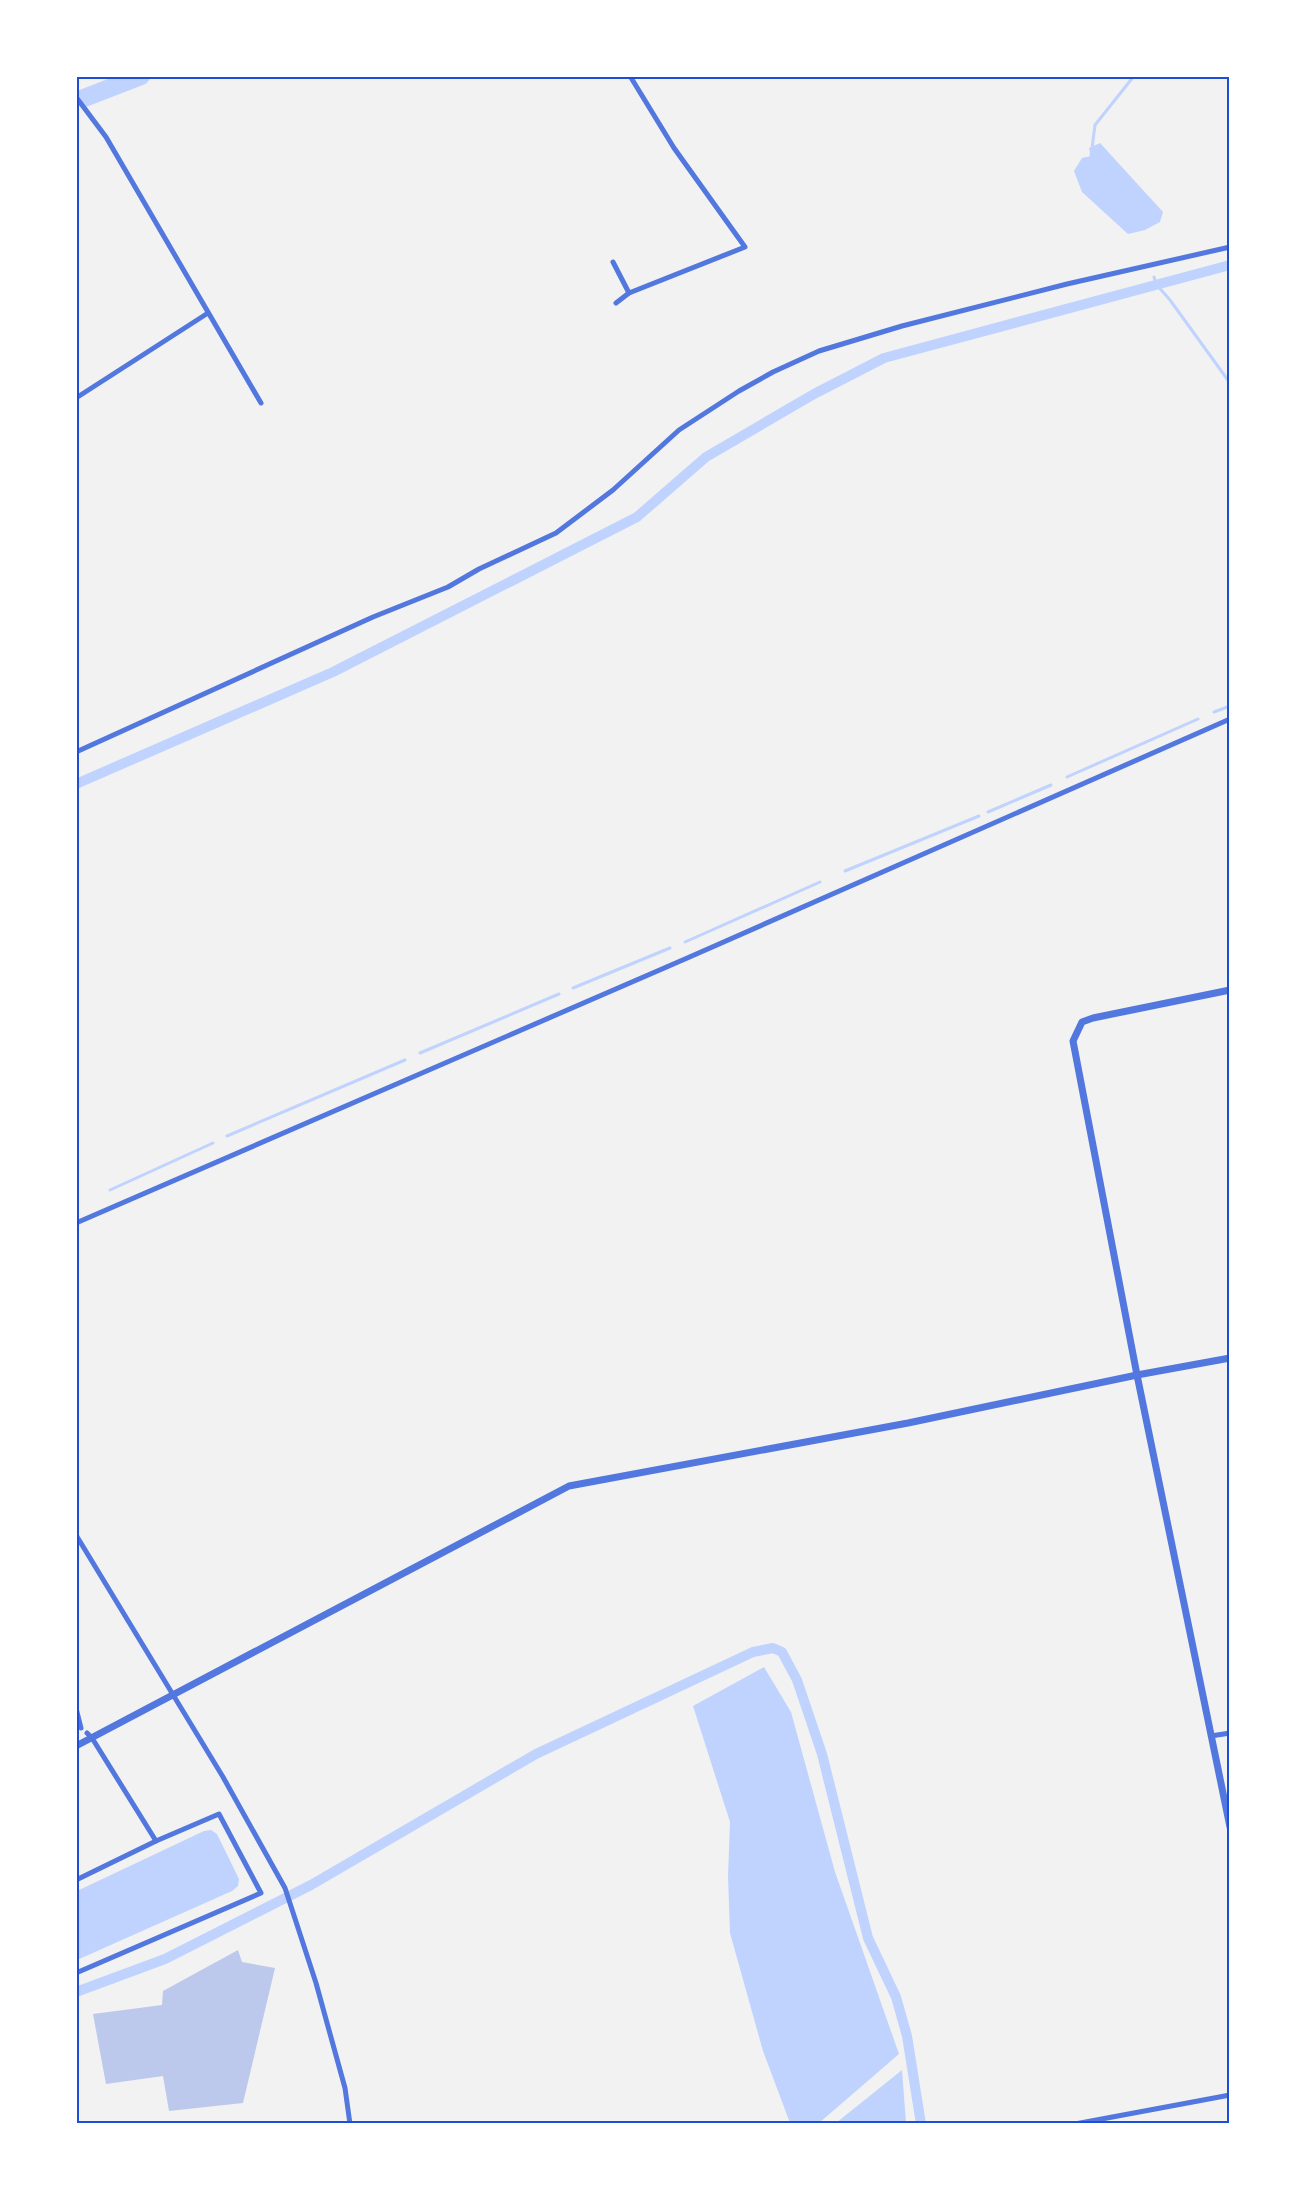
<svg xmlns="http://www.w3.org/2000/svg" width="1306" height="2200" font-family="Signika,sans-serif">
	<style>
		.water { fill: #bfd3fe }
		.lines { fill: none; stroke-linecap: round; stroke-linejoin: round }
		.stream { stroke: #bfd3fe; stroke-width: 3 }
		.canal { stroke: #bfd3fe; stroke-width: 10 }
		.river { stroke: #bfd3fe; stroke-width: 18 }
		.building { fill: #bdc9ec }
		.minor { stroke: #5277de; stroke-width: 5 }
		.tertiary { stroke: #5277de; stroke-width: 7 }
		.neatline { fill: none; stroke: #1d4ed8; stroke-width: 2 }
	</style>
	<rect width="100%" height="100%" fill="#f2f2f2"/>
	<!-- water -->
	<g class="water">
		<path d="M1100 143 1163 212 1160 222 1145 230 1128 234 1082 192 1074 171 1082 158 1091 156 1089 148Z"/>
		<path d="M764 1667 791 1712 835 1872 899 2054 819 2123H790L763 2051 730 1933 728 1876 730 1822 693 1706Z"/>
		<path d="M211 1830 217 1834 239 1879 238 1886 232 1891 77 1960V1891L204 1831Z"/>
		<path d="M902 2070 906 2123H836Z"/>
	</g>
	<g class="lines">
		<!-- stream -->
		<g class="stream">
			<path d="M1091 156 1095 125 1134 76"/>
			<path d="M1154 277 1156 284 1170 300 1230 383"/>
			<path d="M1214 712 1230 706"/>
			<path d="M1067 777 1198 719"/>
			<path d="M988 812 1051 785"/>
			<path d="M845 871 979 816"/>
			<path d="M685 942 820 882"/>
			<path d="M573 988 670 948"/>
			<path d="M420 1053 559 994"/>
			<path d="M227 1136 405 1060"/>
			<path d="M110 1190 213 1143"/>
		</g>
		<!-- canal -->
		<g class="canal">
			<path d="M76 784 333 672 637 517 706 457 814 394 884 358 1230 265"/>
			<path d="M76 1992 165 1959 311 1885 536 1754 753 1652 773 1648 782 1652 797 1680 822 1754 868 1938 896 1997 907 2036 921 2124"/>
		</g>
		<!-- river -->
		<path class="river" d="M84 98 141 76"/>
	</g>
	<!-- building -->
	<path class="building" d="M238 1950 242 1962 275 1968 243 2103 169 2111 163 2076 106 2084 93 2014 162 2005 163 1991Z"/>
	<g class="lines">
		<!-- minor -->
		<g class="minor">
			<path d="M76 97 106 137 261 403"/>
			<path d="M613 262 629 293"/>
			<path d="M616 303 629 293 745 247 674 148 630 76"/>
			<path d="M76 398 208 313"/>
			<path d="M76 752 373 617 448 587 479 569 556 533 613 490 679 430 739 391 773 372 819 351 902 326 1067 284 1230 247"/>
			<path d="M76 1223 685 959 1230 719"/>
			<path d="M76 1535 223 1777 285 1888 316 1983 345 2088 350 2124"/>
			<path d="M76 1708 81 1728"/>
			<path d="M87 1733 92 1738 156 1841"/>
			<path d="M1211 1736 1230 1733"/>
			<path d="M76 1880 156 1841 219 1814 261 1893 76 1973"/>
			<path d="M1075 2124 1230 2095"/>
		</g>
		<!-- tertiary -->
		<g class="tertiary">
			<path d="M1230 990 1093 1018 1082 1022 1073 1041 1137 1375 1230 1827"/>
			<path d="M76 1746 569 1486 908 1423 1137 1375 1230 1358"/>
		</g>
	</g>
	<!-- border -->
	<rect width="1306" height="2200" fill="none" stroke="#ffffff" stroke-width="156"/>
	<rect x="78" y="78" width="1150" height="2044" class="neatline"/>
</svg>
